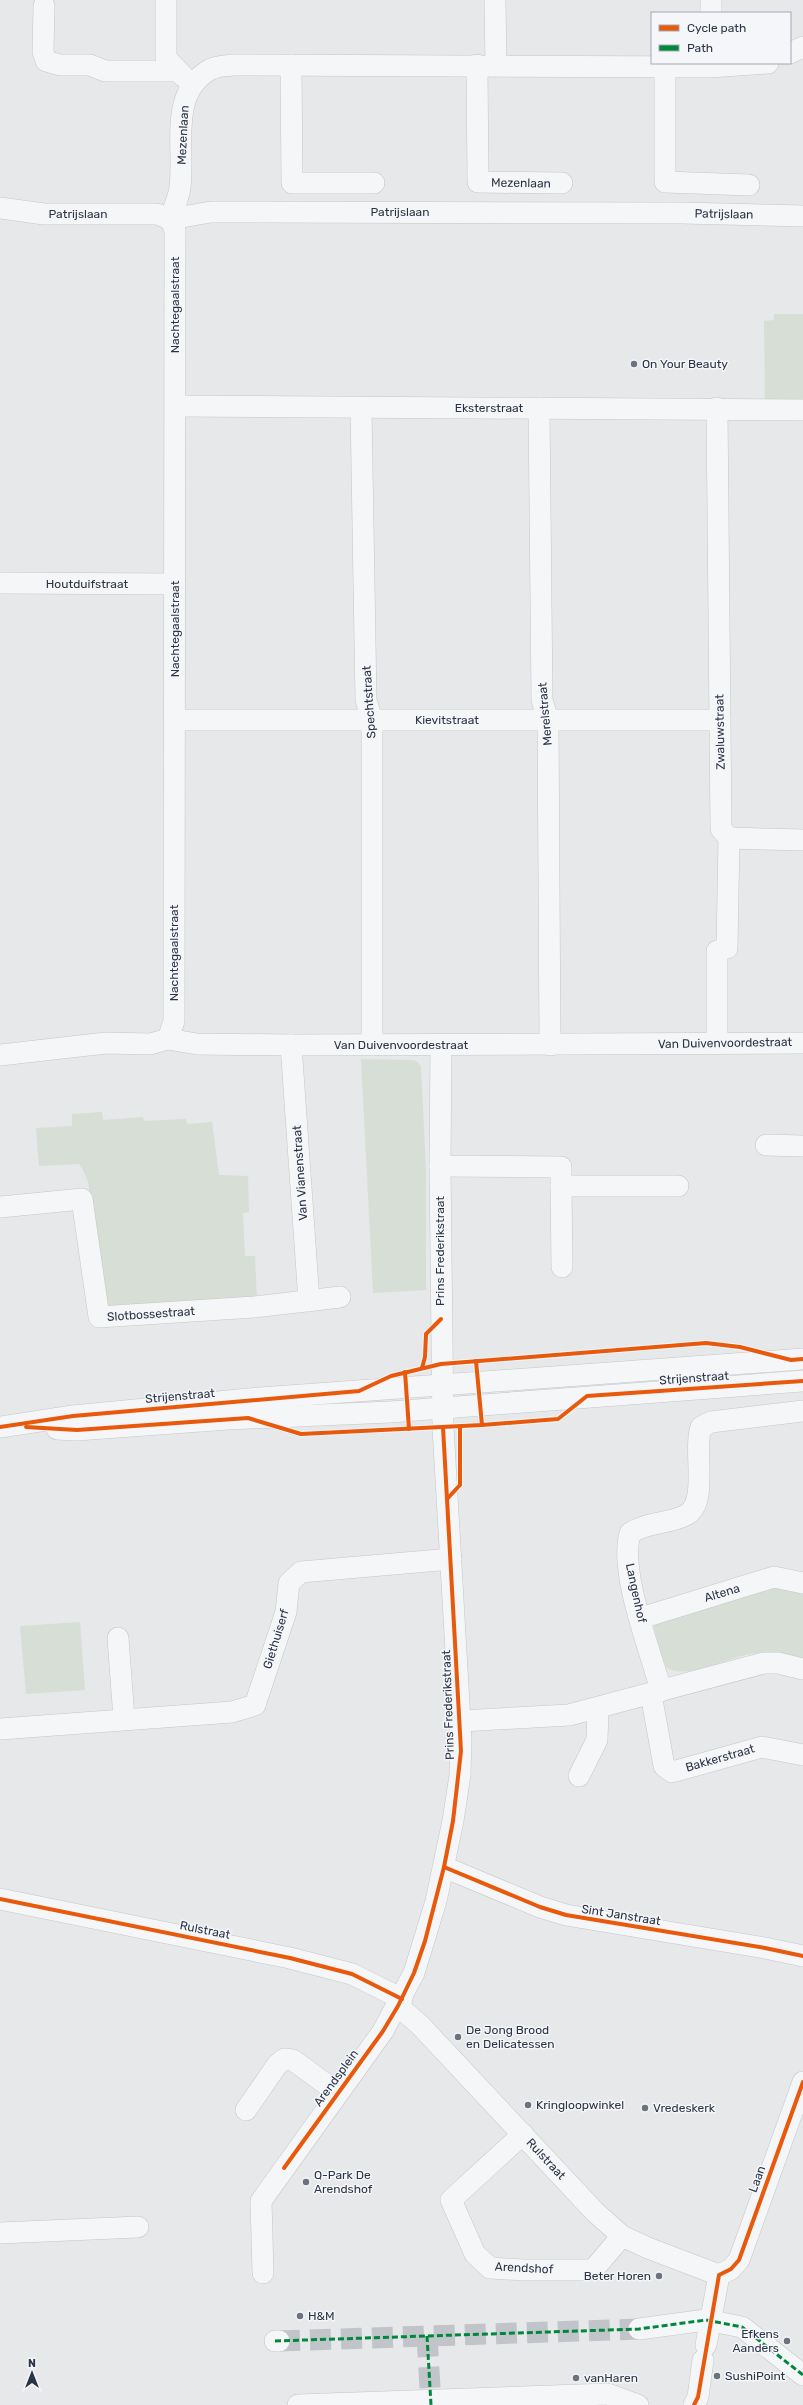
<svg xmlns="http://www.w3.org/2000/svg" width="803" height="2405" font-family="Rubik,sans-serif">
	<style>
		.green { fill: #d6ded6 }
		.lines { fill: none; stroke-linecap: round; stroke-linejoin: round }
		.minor-tunnel { stroke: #c1c4c9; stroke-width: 21; stroke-dasharray: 21 10; stroke-linecap: butt }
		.minor-casing { stroke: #c4c6c8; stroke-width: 22 }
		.minor { stroke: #f5f6f7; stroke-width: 21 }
		.quiet { stroke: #00873e; stroke-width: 3; stroke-dasharray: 6 3; stroke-linecap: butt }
		.cycleway-casing { stroke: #f4f6f9; stroke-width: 6 }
		.cycleway { stroke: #e8590c; stroke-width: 4 }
		.poi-dot { fill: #6c737f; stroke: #f4f6f9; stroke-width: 1.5 }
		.labels { text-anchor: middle; stroke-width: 3; stroke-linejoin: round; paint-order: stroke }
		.street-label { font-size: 12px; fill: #2b3445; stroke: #f4f6f9 }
		.poi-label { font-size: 12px; fill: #2b3445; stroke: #f4f6f9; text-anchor: start }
	</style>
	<rect width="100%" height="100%" fill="#e6e8ea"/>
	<!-- green -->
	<g class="green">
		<path d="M774 314H803V403H765L764 321 774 320Z"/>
		<path d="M361 1059 411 1060 416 1061 421 1066 426 1170V1290L373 1293Z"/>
		<path d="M102 1112 103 1120 143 1117 144 1121 186 1119 187 1124 212 1122 219 1175 248 1176 249 1212 243 1213 245 1256H255L257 1301 106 1307C101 1276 96 1246 91 1216 87 1192 94 1186 79 1164L39 1166 36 1128 72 1126V1114Z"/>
		<path d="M783 1586 803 1589V1661C788 1657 772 1651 757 1653 733 1654 688 1682 666 1667L662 1658 654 1627 659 1619 763 1588Z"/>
		<path d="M80 1622 85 1690 26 1694 20 1626Z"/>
	</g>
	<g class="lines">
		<!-- minor-tunnel -->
		<g class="minor-tunnel">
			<path d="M427 2336 431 2405"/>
			<path d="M279 2341 639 2329"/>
		</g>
		<defs>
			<g id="minor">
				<path d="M166 0V58L184 77"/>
				<path d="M495 0 496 65"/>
				<path d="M44 6 43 52 46 61 60 65H90L105 71H177"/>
				<path d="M711 13V0"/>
				<path d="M790 53 803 47"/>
				<path d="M291 65 292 183H374"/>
				<path d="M477 65 478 182 562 183"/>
				<path d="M665 67V182L749 185"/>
				<path d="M0 208 44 214H157L170 219 211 212 682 213 803 216"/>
				<path d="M170 219C173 209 179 198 180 187 185 147 168 92 211 69 217 66 226 66 233 65L710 67 768 63"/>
				<path d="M176 406 803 410"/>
				<path d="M361 408 366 700 372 720V1045"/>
				<path d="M539 408 542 700 548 720 550 1045"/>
				<path d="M717 408 721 829 729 838 727 948 717 951V1044"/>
				<path d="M0 583 175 584"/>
				<path d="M175 720H720"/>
				<path d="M729 838 803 840"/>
				<path d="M168 1039 174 1021 175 230 170 219"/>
				<path d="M291 1045 309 1301"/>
				<path d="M441 1045 440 1166 561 1167V1186H678"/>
				<path d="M0 1055 106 1043 150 1044 168 1039 197 1044 291 1045 803 1043"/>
				<path d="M766 1145 803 1146"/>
				<path d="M561 1186 562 1267"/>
				<path d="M0 1207 82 1199 99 1317 254 1307 340 1297"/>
				<path d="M0 1427 73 1416 260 1398 803 1359"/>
				<path d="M57 1429 77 1430 228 1419 390 1412 803 1381"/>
				<path d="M641 1618 774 1577 803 1583"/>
				<path d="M118 1638 124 1719"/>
				<path d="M661 1691C650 1648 619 1574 630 1533 647 1522 669 1524 686 1515 709 1503 693 1451 701 1427L711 1422 803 1411"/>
				<path d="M651 1694 664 1766 672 1772 762 1747 803 1755"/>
				<path d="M461 1721 569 1715 764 1663H778L803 1669"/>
				<path d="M0 1729 232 1712 255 1705 286 1612 289 1583 301 1572 451 1559"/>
				<path d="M579 1776 597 1740 598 1709"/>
				<path d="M444 1867 540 1907 566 1915 765 1948 803 1956"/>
				<path d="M0 1899 290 1958 352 1974 402 1999"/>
				<path d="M398 2006 420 2025 595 2212 622 2236 648 2248 719 2275"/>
				<path d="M246 2110 277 2065 284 2059 293 2060 338 2093"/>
				<path d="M523 2134 451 2200 475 2254 490 2268 524 2270H593L622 2236"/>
				<path d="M0 2233 138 2227"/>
				<path d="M263 2273 261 2201 383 2031 414 1973 436 1901 453 1821 460 1775 461 1738 443 1427 440 1166"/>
				<path d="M719 2275 731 2269 739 2260 803 2082"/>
				<path d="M639 2329 706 2320 742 2327 803 2375"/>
				<path d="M275 2341H279"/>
				<path d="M706 2345 719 2275"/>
				<path d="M298 2405 608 2394 638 2405"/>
				<path d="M694 2405 698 2397 703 2360"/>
			</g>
		</defs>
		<!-- minor casing -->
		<use href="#minor" class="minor-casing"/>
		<!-- minor -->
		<use href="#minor" class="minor"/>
		<!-- quiet -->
		<g class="quiet">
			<path d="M427 2336 431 2405"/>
			<path d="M275 2341 639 2329 706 2320 742 2327 803 2375"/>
		</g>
		<defs>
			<g id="cycleway">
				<path d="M422 1368 425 1357 426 1334 441 1319"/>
				<path d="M405 1372 409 1429"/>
				<path d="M482 1425 558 1419 587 1396 803 1381"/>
				<path d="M0 1427 73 1416 359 1391 391 1376 441 1364 706 1343 740 1347 791 1360 803 1359"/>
				<path d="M26 1427 77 1430 248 1418 301 1434 482 1425 476 1361"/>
				<path d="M447 1499 460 1485V1427"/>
				<path d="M444 1867 540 1907 566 1915 765 1948 803 1956"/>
				<path d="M0 1899 290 1958 352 1974 402 1999"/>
				<path d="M284 2168 383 2031 398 2006 414 1973 425 1941 444 1867 453 1821 461 1751 443 1427"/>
				<path d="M694 2405 698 2397 719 2275 731 2269 739 2260 803 2082"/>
			</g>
		</defs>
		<!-- cycleway casing -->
		<use href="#cycleway" class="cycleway-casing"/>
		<!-- cycleway -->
		<use href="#cycleway" class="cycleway"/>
	</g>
	<!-- markers -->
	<g class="poi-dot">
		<circle cx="634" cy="364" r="4"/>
		<circle cx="458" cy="2037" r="4"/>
		<circle cx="528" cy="2105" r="4"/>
		<circle cx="645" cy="2108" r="4"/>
		<circle cx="306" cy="2182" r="4"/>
		<circle cx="659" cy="2276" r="4"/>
		<circle cx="300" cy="2316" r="4"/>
		<circle cx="787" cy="2341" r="4"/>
		<circle cx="717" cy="2376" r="4"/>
		<circle cx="576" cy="2378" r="4"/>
	</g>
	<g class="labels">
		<!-- street labels -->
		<g class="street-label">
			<text transform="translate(183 135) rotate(-87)" y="4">Mezenlaan</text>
			<text transform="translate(521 183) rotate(1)" y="4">Mezenlaan</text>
			<text x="400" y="216">Patrijslaan</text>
			<text x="78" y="218">Patrijslaan</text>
			<text transform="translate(724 214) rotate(1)" y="4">Patrijslaan</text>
			<text transform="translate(175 305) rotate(-90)" y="4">Nachtegaalstraat</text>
			<text x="489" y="412">Eksterstraat</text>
			<text x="87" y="588">Houtduifstraat</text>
			<text transform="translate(175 629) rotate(-90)" y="4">Nachtegaalstraat</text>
			<text transform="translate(369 702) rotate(-94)" y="4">Spechtstraat</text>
			<text transform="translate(545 714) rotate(-95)" y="4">Merelstraat</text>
			<text x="447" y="724">Kievitstraat</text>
			<text transform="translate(720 732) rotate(-91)" y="4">Zwaluwstraat</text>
			<text transform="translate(174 953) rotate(-90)" y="4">Nachtegaalstraat</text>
			<text transform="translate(725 1043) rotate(-1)" y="4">Van Duivenvoordestraat</text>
			<text x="401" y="1049">Van Duivenvoordestraat</text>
			<text transform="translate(300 1173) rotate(-94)" y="4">Van Vianenstraat</text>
			<text transform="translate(440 1251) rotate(-90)" y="4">Prins Frederikstraat</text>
			<text transform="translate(151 1314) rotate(-4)" y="4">Slotbossestraat</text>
			<text transform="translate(694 1378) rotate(-4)" y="4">Strijenstraat</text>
			<text transform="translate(180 1396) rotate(-5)" y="4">Strijenstraat</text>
			<text transform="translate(636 1593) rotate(78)" y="4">Langenhof</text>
			<text transform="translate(722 1593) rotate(-17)" y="4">Altena</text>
			<text transform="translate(276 1639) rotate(-73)" y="4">Giethuiserf</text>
			<text transform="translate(448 1705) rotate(-92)" y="4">Prins Frederikstraat</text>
			<text transform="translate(720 1758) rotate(-16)" y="4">Bakkerstraat</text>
			<text transform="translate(621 1915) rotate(9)" y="4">Sint Janstraat</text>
			<text transform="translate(205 1930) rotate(11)" y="4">Rulstraat</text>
			<text transform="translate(336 2078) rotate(-54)" y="4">Arendsplein</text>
			<text transform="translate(546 2159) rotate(47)" y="4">Rulstraat</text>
			<text transform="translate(757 2179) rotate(-70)" y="4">Laan</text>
			<text transform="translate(524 2268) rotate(3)" y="4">Arendshof</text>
		</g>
		<!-- poi labels -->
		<g class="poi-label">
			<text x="642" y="368">On Your Beauty</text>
			<text x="466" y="2034">De Jong Brood<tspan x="466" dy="14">en Delicatessen</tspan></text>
			<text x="536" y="2109">Kringloopwinkel</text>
			<text x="653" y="2112">Vredeskerk</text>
			<text x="314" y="2179">Q-Park De<tspan x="314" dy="14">Arendshof</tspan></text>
			<text x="651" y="2280" text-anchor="end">Beter Horen</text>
			<text x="308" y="2320">H&amp;M</text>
			<text x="779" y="2338" text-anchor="end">Efkens<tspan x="779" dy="14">Aanders</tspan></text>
			<text x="725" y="2380">SushiPoint</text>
			<text x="584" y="2382">vanHaren</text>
		</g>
	</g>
	<!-- legend -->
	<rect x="651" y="12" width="140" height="52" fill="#f4f6f9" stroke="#a4a8b1"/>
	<rect x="659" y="25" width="20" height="6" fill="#e8590c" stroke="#a4a8b1"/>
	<text x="687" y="32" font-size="12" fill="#2b3445">Cycle path</text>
	<rect x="659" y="45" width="20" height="6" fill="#00873e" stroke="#a4a8b1"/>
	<text x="687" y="52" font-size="12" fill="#2b3445">Path</text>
	<!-- north arrow -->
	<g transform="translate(32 2373)" stroke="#f4f6f9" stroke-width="3" paint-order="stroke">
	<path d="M0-3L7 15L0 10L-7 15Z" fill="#2b3445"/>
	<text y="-6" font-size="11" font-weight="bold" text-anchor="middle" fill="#2b3445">N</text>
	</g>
</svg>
